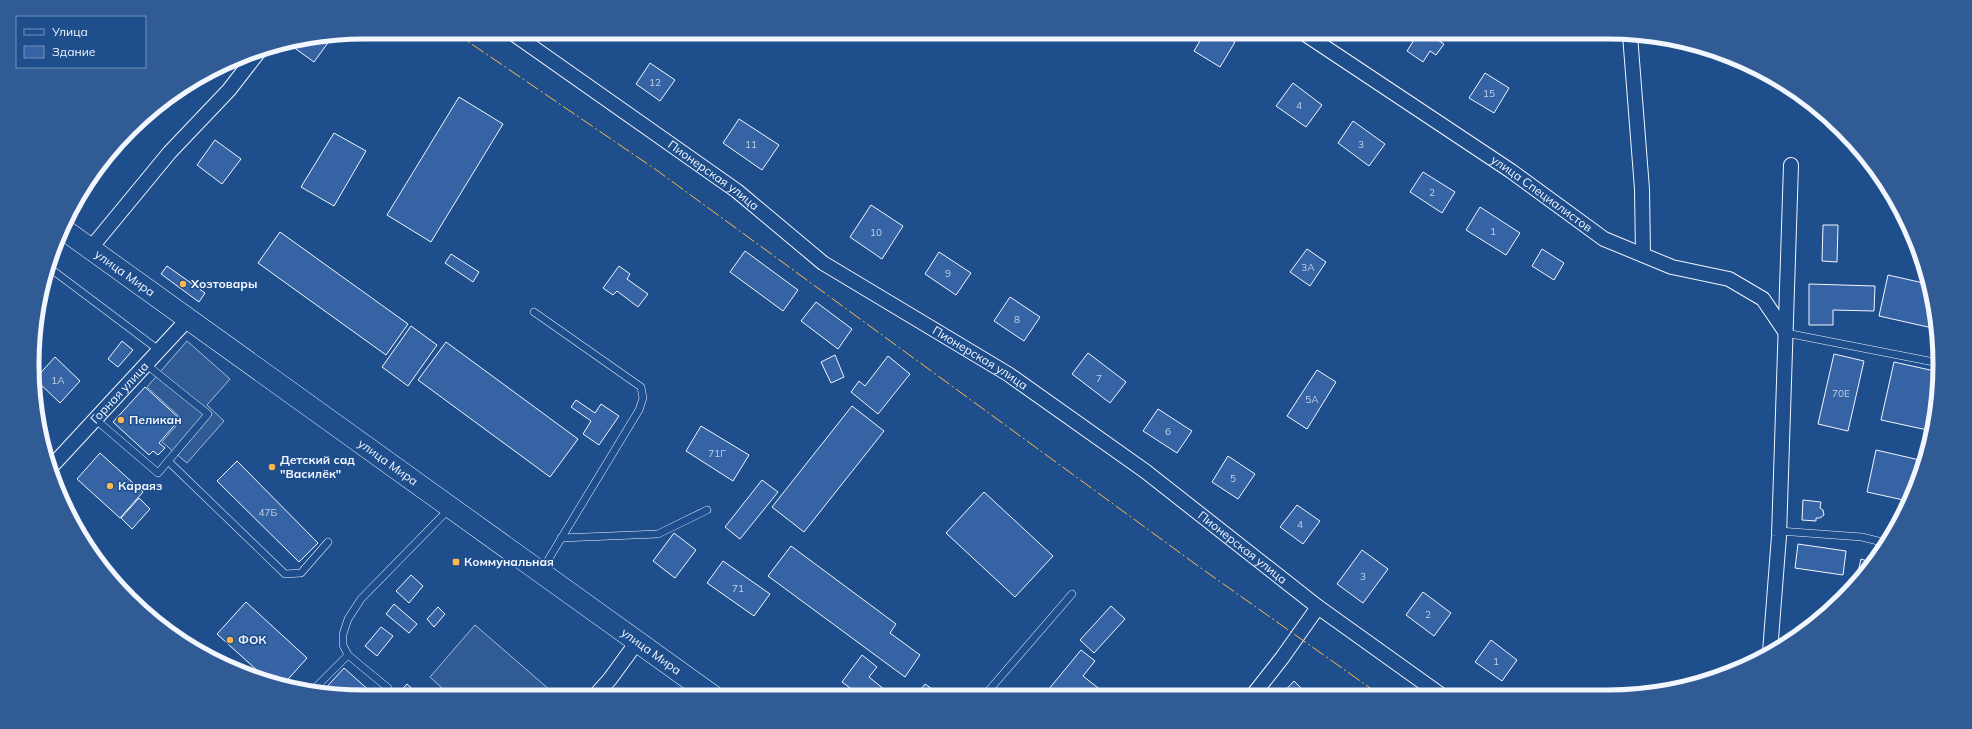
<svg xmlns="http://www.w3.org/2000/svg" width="1972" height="729" font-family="Mulish,sans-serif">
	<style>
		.built { fill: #305b95; stroke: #a8bbd7 }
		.building { fill: #3563a3; stroke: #f2f6ff }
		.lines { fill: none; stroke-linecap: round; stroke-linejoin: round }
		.lane-casing { stroke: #f2f6ff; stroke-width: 8 }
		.street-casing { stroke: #f2f6ff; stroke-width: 16 }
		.primary-casing { stroke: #f2f6ff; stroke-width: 22 }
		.lane { stroke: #1f4e8c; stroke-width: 7 }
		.street { stroke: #1f4e8c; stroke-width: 14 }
		.primary { stroke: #1f4e8c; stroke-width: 21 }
		.power { stroke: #ffb74d; stroke-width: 1; stroke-dasharray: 14 3 2 3; stroke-linecap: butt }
		.poi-dot { fill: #ffb74d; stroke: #1f4e8c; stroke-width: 1.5 }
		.labels { text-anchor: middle; stroke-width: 3; stroke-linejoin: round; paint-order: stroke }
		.number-label { font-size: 10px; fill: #c3d1e8 }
		.street-label { font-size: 12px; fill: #f2f6ff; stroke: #1f4e8c }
		.poi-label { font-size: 12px; font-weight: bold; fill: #f2f6ff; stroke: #1f4e8c; text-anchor: start }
		.rim { fill: none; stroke: #f2f6ff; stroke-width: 5 }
	</style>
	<rect width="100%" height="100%" fill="#1f4e8c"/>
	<!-- built -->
	<g class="built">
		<path d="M187 341 230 379 207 405 224 421 187 463 162 442 182 419 147 387Z"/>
		<path d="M475 625 558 697H452L430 677Z"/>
	</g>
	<!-- building -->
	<g class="building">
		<path d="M568 32H586L581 40Z"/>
		<path d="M1205 32H1219L1235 42 1220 67 1194 51Z"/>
		<path d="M1419 32H1425L1444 44 1436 55 1430 51 1423 62 1407 51Z"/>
		<path d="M325 36 330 40 314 62 289 44 291 41 300 38Z"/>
		<path d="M650 63 675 80 660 101 636 84Z"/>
		<path d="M1485 73 1509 88 1494 113 1469 98Z"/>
		<path d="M1293 83 1322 105 1306 127 1276 106Z"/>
		<path d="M459 97 503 124 431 242 387 215Z"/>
		<path d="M739 119 779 145 762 170 723 143Z"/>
		<path d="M1353 121 1385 144 1369 166 1338 143Z"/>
		<path d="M334 133 366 151 334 206 301 187Z"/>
		<path d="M215 140 241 159 222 184 197 165Z"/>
		<path d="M1423 172 1455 192 1442 213 1410 192Z"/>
		<path d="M871 205 903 226 882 259 850 237Z"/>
		<path d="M1480 207 1520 233 1506 255 1466 230Z"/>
		<path d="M1823 225H1838L1837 262 1822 261Z"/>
		<path d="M280 232 408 324 386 355 258 263Z"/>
		<path d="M1307 249 1326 262 1310 286 1290 272Z"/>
		<path d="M1542 249 1564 263 1554 280 1532 266Z"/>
		<path d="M745 251 798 290 783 311 730 272Z"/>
		<path d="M939 252 971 273 956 295 925 274Z"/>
		<path d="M451 254 479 272 473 282 445 263Z"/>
		<path d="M167 266 205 293 199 302 161 274Z"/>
		<path d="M619 266 630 274 627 279 648 294 638 307 617 291 613 295 603 288Z"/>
		<path d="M1888 275 1928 284 1937 329 1879 316Z"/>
		<path d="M1809 284 1875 286 1874 311 1833 310V325H1809Z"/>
		<path d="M1010 297 1040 317 1024 341 994 321Z"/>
		<path d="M816 302 852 329 838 349 801 321Z"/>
		<path d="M411 326 437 345 408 386 382 367Z"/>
		<path d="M122 341 133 350 118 367 108 359Z"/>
		<path d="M446 342 578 439 550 477 418 380Z"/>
		<path d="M1088 353 1126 382 1110 403 1072 374Z"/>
		<path d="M1834 354 1864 361 1848 431 1818 424Z"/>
		<path d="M835 355 844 377 831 383 821 362Z"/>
		<path d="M888 356 910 374 878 414 851 392 859 381 865 386Z"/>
		<path d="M55 357 80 381 60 403 35 379Z"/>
		<path d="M1894 362 1939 372V386L1932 431 1881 420Z"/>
		<path d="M1317 370 1336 382 1307 429 1287 416Z"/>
		<path d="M145 387 180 419 159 443 165 448 158 455 153 451 149 455 113 422Z"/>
		<path d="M576 400 595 413 601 404 619 416 599 445 583 434 591 421 571 407Z"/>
		<path d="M852 406 884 431 804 532 772 507Z"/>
		<path d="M1158 409 1192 431 1177 453 1143 431Z"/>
		<path d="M701 426 749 455 733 481 686 451Z"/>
		<path d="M1876 450 1924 461 1908 501 1867 492Z"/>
		<path d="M100 453 143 492 120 518 77 479Z"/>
		<path d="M1228 456 1255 474 1238 499 1212 482Z"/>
		<path d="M237 461 318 543 299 562 217 481Z"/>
		<path d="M762 480 778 492 740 539 725 527Z"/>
		<path d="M984 492 1053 556 1015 597 946 533Z"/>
		<path d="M139 498 150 509 132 529 121 518Z"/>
		<path d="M1803 500 1821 502 1820 508 1823 510 1824 515 1820 518H1816V521L1802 520Z"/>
		<path d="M1297 505 1320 521 1303 544 1280 527Z"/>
		<path d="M674 533 696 550 675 578 653 561Z"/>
		<path d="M1798 544 1846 551 1843 575 1795 568Z"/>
		<path d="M791 546 896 624 890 633 920 655 905 677 768 576Z"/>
		<path d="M1362 550 1388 569 1363 603 1337 584Z"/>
		<path d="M1861 559 1870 562 1858 576H1857Z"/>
		<path d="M723 561 770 594 754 616 707 583Z"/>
		<path d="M411 575 423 586 409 603 396 591Z"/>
		<path d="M1423 592 1451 613 1434 636 1406 615Z"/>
		<path d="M246 602 307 658 282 686 270 682 217 634Z"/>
		<path d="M394 604 417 624 409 633 386 614Z"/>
		<path d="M1111 606 1125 619 1094 653 1080 640Z"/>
		<path d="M438 607 445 614 434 627 427 619Z"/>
		<path d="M381 627 393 636 377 656 365 646Z"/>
		<path d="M1491 640 1517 660 1502 681 1475 662Z"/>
		<path d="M1081 650 1095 661 1083 676 1107 695H1044Z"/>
		<path d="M862 655 877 667 869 677 885 690 881 696H861L842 682Z"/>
		<path d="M344 668 372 693 368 697 323 691Z"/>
		<path d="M1294 681 1308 695H1281Z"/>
		<path d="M407 684 421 697H395Z"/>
		<path d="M925 684 942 696H916Z"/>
	</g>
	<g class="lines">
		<defs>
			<g id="lane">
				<path d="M51 269 160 351"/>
				<path d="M534 312 641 387 643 398 639 410 542 570"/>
				<path d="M1786 333 1939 363"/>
				<path d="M95 419 158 473 208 414 147 365"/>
				<path d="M168 461 285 574 301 573 328 542"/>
				<path d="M1779 531 1862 537 1886 543"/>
				<path d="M561 538 658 534 707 510"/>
				<path d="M388 688 348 655 343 645V634L348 619 361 599 449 509"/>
				<path d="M313 690 348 655"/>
				<path d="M984 696 1072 594"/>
			</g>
			<g id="street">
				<path id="s1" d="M511 32 737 191 823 263 1008 374 1145 471 1318 607 1441 695"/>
				<path id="s2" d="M1302 32 1511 171 1604 239 1672 267 1729 279 1763 299 1786 333"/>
				<path d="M1630 35 1642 189 1643 255"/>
				<path d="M90 249 170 152 229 90 260 50"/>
				<path id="s3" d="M51 467 189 318"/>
				<path d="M1770 652 1779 536 1791 165"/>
				<path d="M1253 695 1282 658 1318 607"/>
				<path d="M595 696 610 679 637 642"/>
			</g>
			<g id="primary">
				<path id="s4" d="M63 229 713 696"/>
			</g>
		</defs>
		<!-- lane casing -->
		<use href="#lane" class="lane-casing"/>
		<!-- street casing -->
		<use href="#street" class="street-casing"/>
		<!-- primary casing -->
		<use href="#primary" class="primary-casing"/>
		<!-- lane -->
		<use href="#lane" class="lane"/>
		<!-- street -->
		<use href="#street" class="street"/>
		<!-- primary -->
		<use href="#primary" class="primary"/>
		<!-- power -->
		<path class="power" d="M454 32 655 169 1198 566 1380 695"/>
	</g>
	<!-- markers -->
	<g class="poi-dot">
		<circle cx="183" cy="284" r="4"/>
		<circle cx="121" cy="420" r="4"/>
		<circle cx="272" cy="467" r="4"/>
		<circle cx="110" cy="486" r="4"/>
		<rect x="452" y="558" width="8" height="8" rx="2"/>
		<circle cx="230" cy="640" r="4"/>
	</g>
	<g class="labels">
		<!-- number labels -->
		<g class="number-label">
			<text x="655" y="86">12</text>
			<text x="1489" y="97">15</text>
			<text x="1299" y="109">4</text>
			<text x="751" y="148">11</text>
			<text x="1361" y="148">3</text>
			<text x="1432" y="196">2</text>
			<text x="1493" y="235">1</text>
			<text x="876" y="236">10</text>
			<text x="1308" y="271">3А</text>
			<text x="948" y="277">9</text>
			<text x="1017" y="323">8</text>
			<text x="1099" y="382">7</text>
			<text x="58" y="384">1А</text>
			<text x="1841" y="397">70Е</text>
			<text x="1312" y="403">5А</text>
			<text x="1168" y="435">6</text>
			<text x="717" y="457">71Г</text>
			<text x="1233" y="482">5</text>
			<text x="268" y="516">47Б</text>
			<text x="1300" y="528">4</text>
			<text x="1363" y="580">3</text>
			<text x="738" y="592">71</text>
			<text x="1428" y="618">2</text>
			<text x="1496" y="665">1</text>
		</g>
		<!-- street labels -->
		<g class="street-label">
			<text dy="4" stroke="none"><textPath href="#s1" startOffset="248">Пионерская улица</textPath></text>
			<text dy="4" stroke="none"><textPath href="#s2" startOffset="289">улица Специалистов</textPath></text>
			<text dy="4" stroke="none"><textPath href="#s4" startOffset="76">улица Мира</textPath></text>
			<text dy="4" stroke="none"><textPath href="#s1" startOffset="572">Пионерская улица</textPath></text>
			<text dy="4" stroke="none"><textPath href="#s3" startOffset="101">Горная улица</textPath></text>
			<text dy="4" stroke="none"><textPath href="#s4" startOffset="400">улица Мира</textPath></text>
			<text dy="4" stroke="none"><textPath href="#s1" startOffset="896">Пионерская улица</textPath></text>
			<text dy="4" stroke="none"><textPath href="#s4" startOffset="724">улица Мира</textPath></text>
		</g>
		<!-- poi labels -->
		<g class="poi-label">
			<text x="191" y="288">Хозтовары</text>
			<text x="129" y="424">Пеликан</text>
			<text x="280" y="464">Детский сад<tspan x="280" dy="14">"Василёк"</tspan></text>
			<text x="118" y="490">Караяз</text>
			<text x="464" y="566">Коммунальная</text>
			<text x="238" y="644">ФОК</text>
		</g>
	</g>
	<!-- crop -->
	<path d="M0 0H1972V729H0ZM364 39H1608A325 325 0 0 1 1933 364V365A325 325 0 0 1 1608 690H364A325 325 0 0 1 39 365V364A325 325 0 0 1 364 39Z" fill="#305b95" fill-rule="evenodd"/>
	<path class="rim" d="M364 39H1608A325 325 0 0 1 1933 364V365A325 325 0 0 1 1608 690H364A325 325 0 0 1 39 365V364A325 325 0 0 1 364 39Z"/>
	<!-- legend -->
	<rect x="16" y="16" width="130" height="52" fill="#1f4e8c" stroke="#7391ba"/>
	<rect x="24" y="29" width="20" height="6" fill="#1f4e8c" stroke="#7391ba"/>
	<text x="52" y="36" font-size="12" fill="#f2f6ff">Улица</text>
	<rect x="24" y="46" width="20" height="12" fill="#3563a3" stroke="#7391ba"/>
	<text x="52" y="56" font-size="12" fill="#f2f6ff">Здание</text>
</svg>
